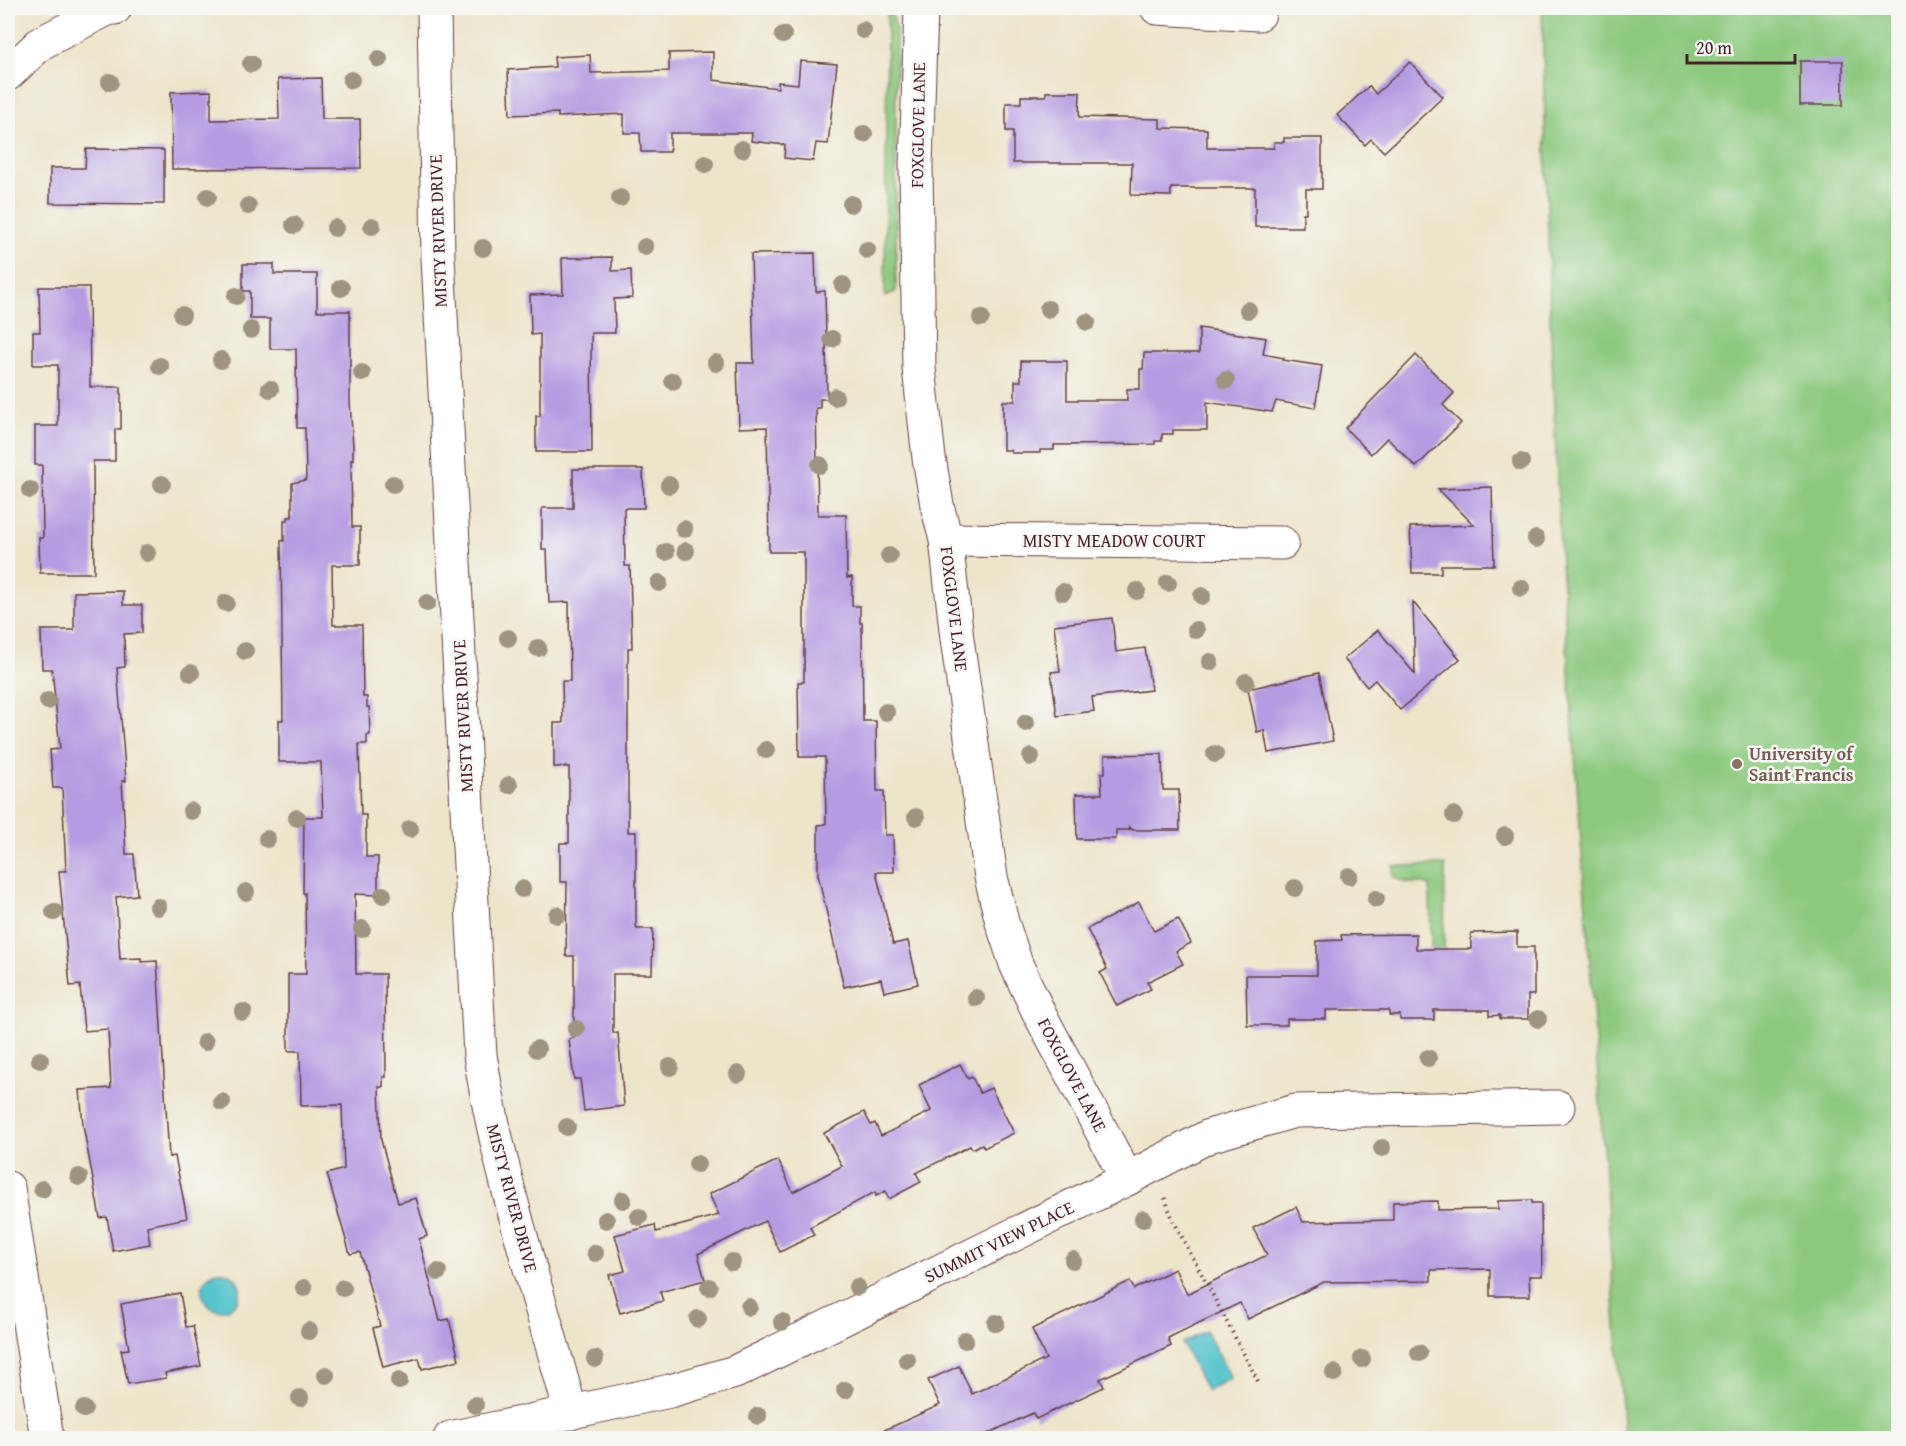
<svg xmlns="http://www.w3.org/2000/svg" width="1906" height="1446" font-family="'Gentium Book Plus',serif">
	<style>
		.green { fill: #8cc97f; stroke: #6b7455; stroke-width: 1.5 }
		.water { fill: #58c5cd; stroke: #51727c; stroke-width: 1.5 }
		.building { fill: #b59ce2 }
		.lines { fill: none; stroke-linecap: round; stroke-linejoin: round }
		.street-casing { stroke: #623d43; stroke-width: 35 }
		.path { stroke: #623d43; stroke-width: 4; stroke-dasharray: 1.5 4.5; stroke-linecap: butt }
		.street { stroke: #fff; stroke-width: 33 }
		.tree { fill: #9e9480 }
		.education-dot { fill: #8d6e63; stroke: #f6f6f2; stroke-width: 2 }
		.labels { text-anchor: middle; stroke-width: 5; stroke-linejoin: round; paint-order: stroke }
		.street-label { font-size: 18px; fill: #4a1f2b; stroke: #f6f6f2 }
		.education-label { font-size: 18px; font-weight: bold; fill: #785e54; stroke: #f6f6f2; text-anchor: start }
	</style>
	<rect width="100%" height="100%" fill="#f6f6f2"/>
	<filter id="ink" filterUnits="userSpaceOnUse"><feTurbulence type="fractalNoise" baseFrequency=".0167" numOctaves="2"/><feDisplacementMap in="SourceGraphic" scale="12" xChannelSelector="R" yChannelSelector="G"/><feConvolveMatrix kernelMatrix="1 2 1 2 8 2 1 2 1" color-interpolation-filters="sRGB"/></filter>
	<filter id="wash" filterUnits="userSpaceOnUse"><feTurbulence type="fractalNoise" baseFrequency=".008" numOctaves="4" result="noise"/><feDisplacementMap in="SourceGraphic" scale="24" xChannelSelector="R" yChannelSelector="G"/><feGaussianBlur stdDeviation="1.35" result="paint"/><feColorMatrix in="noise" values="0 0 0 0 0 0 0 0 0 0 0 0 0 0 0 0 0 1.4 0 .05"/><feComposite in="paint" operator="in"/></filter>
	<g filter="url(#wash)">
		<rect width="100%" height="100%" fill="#ede5ca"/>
		<!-- green -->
		<g class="green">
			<path d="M1542 8H1898V1438H1624L1560 548 1550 315Z"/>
			<path d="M887 11 893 17 896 29V291L885 297Z"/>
			<path d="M1445 865 1444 950 1431 949 1430 886C1416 880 1407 887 1393 876V866Z"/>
		</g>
		<!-- water -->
		<g class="water">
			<circle cx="221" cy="1291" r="19"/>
			<path d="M1206 1331 1231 1378 1207 1391 1182 1343Z"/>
		</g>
		<g id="blocks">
			<!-- building -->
			<g class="building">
				<path d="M713 52V80L778 88V82L798 84 800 61 837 64 828 144 816 143 813 161 784 158 785 145 751 141 752 133H670V152H641L640 133H624V114L558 117V113L510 115 508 70 555 67 554 57 590 55 591 73 669 71V53Z"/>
				<rect x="1800" y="61" width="43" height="44"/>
				<path d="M1410 62 1443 97 1384 152 1371 139 1365 145 1337 115 1369 86 1376 94Z"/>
				<path d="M321 78 322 119H360L361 168 172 169 171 92 211 91V120L279 119 278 79Z"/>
				<path d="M1046 92H1080L1079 117 1160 119V128L1207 129V148H1274V142H1284V138H1322V189H1306V213H1303V227H1255V188H1171V196L1131 195 1132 163H1013V131H1006V103H1021V96H1046Z"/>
				<path d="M86 149 164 150V204L50 203V168H85Z"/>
				<path d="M815 253 816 292 825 291 826 340 827 399H820V408H816L818 515H846L847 578 852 577V606H860V623H862L863 721H876L877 791H884L885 835H893L894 872H876L893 944 908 941 918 984 884 992 881 979 844 987 818 875V825L826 824 825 757H799L798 682H804V552H769L767 427 739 428 737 363H754L751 254Z"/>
				<path d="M612 257V271L631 270 632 298 614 299 615 333H591L592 452H536V416H540V334L531 335 530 295 563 294 562 258Z"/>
				<path d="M243 264H274V274H317V311H350V402L353 446V460H351L352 527H360V565H332L333 625H362L363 697H367V707H369L370 735H367V744H359L361 815H366V857H378V895L355 894 356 974H385L386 1077H383V1087H379L381 1140 398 1203 416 1198 427 1236 419 1239 440 1321 449 1319 459 1360 422 1369 419 1358 383 1367 373 1328 380 1326 360 1252 350 1254 327 1174 344 1169 342 1105 301 1106 300 1051H288V974H306L305 893H303L304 817H323L321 762H279V720H283L281 541H284V520H288V517H292V483L306 480 305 428H297L296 349H270V319H250V291H243Z"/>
				<path d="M39 287H89L90 387H121V429H115V461H93L94 573H40L39 538H43L42 465H35V426H58V365H33V332H40Z"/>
				<path d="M1199 328 1266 338 1263 354 1284 358 1283 360 1322 366 1315 408 1276 401 1272 412 1207 402V430H1173V434H1162V441H1155V444L1054 445V450H1040V453H1011V450H1003V401H1015V381H1021V361H1067V400H1127V389H1140V369H1143L1144 353H1199Z"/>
				<path d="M1416 355 1454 393 1443 405 1461 423 1416 467 1387 438 1371 454 1345 428Z"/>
				<path d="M573 469H643L644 508H624L625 566H630L632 648H628V832H636V925L637 929H653L652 974H613V1033H618L624 1106 584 1111 580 1079H574L569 1039 574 1038V956H566L567 882H560V843H569V767H554V723H563L562 681H570L569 602 549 603 547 550H542V508H573Z"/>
				<path d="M1492 487 1494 565H1441V573H1412L1410 527 1474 525 1438 489Z"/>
				<path d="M123 591V605H142V633L124 634 125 667 117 668 126 781H122L126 854H134L137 895 116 897 120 959 141 958V962L157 961 169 1157 175 1156 187 1218 147 1226 150 1244 113 1251 107 1217 100 1218 83 1125 80 1090 111 1088 108 1029 84 1031 80 985 70 986 59 871H66L62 788H53L50 750 60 749 52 669H42L41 630H74V592Z"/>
				<path d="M1413 602 1460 659 1400 710 1375 680 1367 687 1344 659 1378 630 1415 674Z"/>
				<path d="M1112 618 1116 652 1145 648 1151 690 1092 697 1094 711 1057 716 1051 672 1060 671 1054 625Z"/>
				<path d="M1319 673 1333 741 1268 753 1264 730 1257 732 1248 689Z"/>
				<path d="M1162 754 1163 790H1179L1180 830H1133L1129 827 1130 830H1116V839H1077L1076 794H1102L1101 773H1105V755Z"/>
				<path d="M1139 902 1154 931 1178 919 1191 943 1176 951 1183 964 1147 982 1151 989 1117 1006 1100 973 1107 969 1087 929Z"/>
				<path d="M1517 932V947H1534V995H1528V1019H1500V1015L1489 1016V1010H1434V1020H1400V1015H1389V1010H1326V1019H1287V1025H1247L1246 975H1317V941L1342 940 1341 935 1416 934V949H1471V933Z"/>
				<path d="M960 1064 968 1079 972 1077 980 1093 991 1088 1014 1133 984 1148 982 1144 972 1149 970 1146 916 1173 921 1182 889 1199 885 1191 876 1196 875 1192 810 1227 814 1235 780 1252 765 1221 698 1254 705 1280 660 1292 663 1301 620 1313 609 1275 625 1271 615 1235 655 1225 656 1232 719 1215 709 1194 778 1160 793 1192 842 1166 824 1133 864 1112 871 1125 875 1123 881 1136 931 1111 919 1085Z"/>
				<path d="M1532 1200V1203H1541L1542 1276H1529L1530 1296H1490V1269L1431 1270V1281L1324 1282 1248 1319 1240 1303 1168 1338 1171 1346 1100 1379 1104 1387 1036 1419 1033 1413 978 1438H867L940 1405 928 1380 959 1366 972 1394 1046 1359 1032 1329 1130 1281 1134 1289 1175 1269 1187 1294 1267 1255 1253 1228 1296 1207 1303 1222 1393 1220V1202L1438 1201V1210L1498 1209V1201Z"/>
				<path d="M180 1293 186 1327 193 1326 201 1366 165 1373 166 1378 128 1384 121 1350 129 1349 121 1304Z"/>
			</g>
		</g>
	</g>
	<g filter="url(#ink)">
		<use href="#blocks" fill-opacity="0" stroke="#623d43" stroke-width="1.5"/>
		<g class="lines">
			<defs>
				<g id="street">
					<path d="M434 8 438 258 480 1055C499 1177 539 1294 571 1413"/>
					<path d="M921 8 916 166 919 368 929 458 937 505 946 540 957 639 991 877 1002 922 1016 964 1038 1011 1127 1179"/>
					<path d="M1157 8 1259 14"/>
					<path d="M8 74 41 43 107 9 115 8"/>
					<path d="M946 540 1282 543"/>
					<path d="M8 1188 47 1438"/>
					<path d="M450 1438 670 1391 735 1372 1127 1179 1209 1136 1295 1111 1558 1107"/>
				</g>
			</defs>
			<!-- street casing -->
			<use href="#street" class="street-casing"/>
			<!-- path -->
			<path class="path" d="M1165 1198 1172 1218 1258 1381"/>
			<!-- street -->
			<use href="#street" class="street"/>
		</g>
		<!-- trees -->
		<g class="tree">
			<circle cx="863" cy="30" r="9"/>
			<circle cx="783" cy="35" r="9"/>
			<circle cx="379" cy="59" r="9"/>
			<circle cx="251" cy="64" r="9"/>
			<circle cx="351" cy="80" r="9"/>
			<circle cx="110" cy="82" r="9"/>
			<circle cx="864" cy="134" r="9"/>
			<circle cx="742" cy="149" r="9"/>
			<circle cx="705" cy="164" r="9"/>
			<circle cx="208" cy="197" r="9"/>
			<circle cx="620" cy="198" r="9"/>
			<circle cx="851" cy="204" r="9"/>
			<circle cx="248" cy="206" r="9"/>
			<circle cx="294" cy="225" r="9"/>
			<circle cx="372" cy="226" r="9"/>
			<circle cx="335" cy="228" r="9"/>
			<circle cx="645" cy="247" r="9"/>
			<circle cx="483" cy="248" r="9"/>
			<circle cx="867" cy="250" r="9"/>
			<circle cx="843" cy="285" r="9"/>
			<circle cx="341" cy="288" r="9"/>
			<circle cx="236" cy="296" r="9"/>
			<circle cx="1048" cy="309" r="9"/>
			<circle cx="1248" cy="310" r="9"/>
			<circle cx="182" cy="315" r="9"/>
			<circle cx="981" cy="318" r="9"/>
			<circle cx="1087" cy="322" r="9"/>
			<circle cx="251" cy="330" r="9"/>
			<circle cx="832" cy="339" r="9"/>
			<circle cx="221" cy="360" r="9"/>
			<circle cx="716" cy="363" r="9"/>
			<circle cx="160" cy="366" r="9"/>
			<circle cx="362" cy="373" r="9"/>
			<circle cx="1226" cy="380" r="9"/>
			<circle cx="673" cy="381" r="9"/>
			<circle cx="270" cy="389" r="9"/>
			<circle cx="835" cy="397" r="9"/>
			<circle cx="1521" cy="462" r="9"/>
			<circle cx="820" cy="465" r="9"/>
			<circle cx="162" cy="484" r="9"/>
			<circle cx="393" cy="484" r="9"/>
			<circle cx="669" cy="485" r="9"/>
			<circle cx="30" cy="490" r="9"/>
			<circle cx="684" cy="529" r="9"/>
			<circle cx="1536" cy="539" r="9"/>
			<circle cx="686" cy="551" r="9"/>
			<circle cx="666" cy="552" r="9"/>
			<circle cx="147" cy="553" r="9"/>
			<circle cx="889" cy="556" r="9"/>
			<circle cx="659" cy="583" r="9"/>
			<circle cx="1168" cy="583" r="9"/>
			<circle cx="1521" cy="588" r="9"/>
			<circle cx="1137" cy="591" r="9"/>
			<circle cx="1063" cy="592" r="9"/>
			<circle cx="1202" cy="596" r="9"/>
			<circle cx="226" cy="603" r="9"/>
			<circle cx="427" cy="603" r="9"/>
			<circle cx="1196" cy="630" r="9"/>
			<circle cx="508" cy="638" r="9"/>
			<circle cx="538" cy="648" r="9"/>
			<circle cx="245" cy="651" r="9"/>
			<circle cx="1210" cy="662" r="9"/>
			<circle cx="191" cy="673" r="9"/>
			<circle cx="1246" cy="682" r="9"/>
			<circle cx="48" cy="701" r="9"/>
			<circle cx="886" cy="712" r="9"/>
			<circle cx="1026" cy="723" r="9"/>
			<circle cx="766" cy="750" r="9"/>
			<circle cx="1215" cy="754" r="9"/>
			<circle cx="1031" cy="757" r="9"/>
			<circle cx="509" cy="785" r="9"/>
			<circle cx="191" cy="811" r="9"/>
			<circle cx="1454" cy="815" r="9"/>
			<circle cx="916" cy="817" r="9"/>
			<circle cx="297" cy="818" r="9"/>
			<circle cx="410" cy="829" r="9"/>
			<circle cx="1505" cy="836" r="9"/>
			<circle cx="267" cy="839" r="9"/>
			<circle cx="1349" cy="876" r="9"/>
			<circle cx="1295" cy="888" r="9"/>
			<circle cx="522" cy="889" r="9"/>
			<circle cx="246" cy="892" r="9"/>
			<circle cx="383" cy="895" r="9"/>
			<circle cx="1376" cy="899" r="9"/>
			<circle cx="158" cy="907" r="9"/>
			<circle cx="54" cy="912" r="9"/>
			<circle cx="557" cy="915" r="9"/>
			<circle cx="362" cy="929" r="9"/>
			<circle cx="976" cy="998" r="9"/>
			<circle cx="243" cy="1012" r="9"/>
			<circle cx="1538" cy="1019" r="9"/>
			<circle cx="576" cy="1029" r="9"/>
			<circle cx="205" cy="1042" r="9"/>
			<circle cx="537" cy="1049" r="9"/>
			<circle cx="1428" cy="1058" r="9"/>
			<circle cx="40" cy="1060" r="9"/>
			<circle cx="670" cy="1067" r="9"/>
			<circle cx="738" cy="1074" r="9"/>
			<circle cx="222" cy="1102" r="9"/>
			<circle cx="567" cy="1127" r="9"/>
			<circle cx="1382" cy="1148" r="9"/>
			<circle cx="697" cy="1164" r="9"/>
			<circle cx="79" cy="1177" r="9"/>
			<circle cx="42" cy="1189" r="9"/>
			<circle cx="623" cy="1200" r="9"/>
			<circle cx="639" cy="1217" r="9"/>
			<circle cx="1143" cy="1219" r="9"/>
			<circle cx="606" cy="1220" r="9"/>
			<circle cx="595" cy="1253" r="9"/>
			<circle cx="1073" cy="1260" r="9"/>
			<circle cx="732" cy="1262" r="9"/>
			<circle cx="438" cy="1272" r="9"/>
			<circle cx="709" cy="1287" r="9"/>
			<circle cx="857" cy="1287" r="9"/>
			<circle cx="304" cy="1288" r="9"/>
			<circle cx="343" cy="1288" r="9"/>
			<circle cx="749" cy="1307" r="9"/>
			<circle cx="698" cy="1319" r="9"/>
			<circle cx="782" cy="1322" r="9"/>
			<circle cx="996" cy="1323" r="9"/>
			<circle cx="309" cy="1331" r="9"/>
			<circle cx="965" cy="1340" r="9"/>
			<circle cx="1419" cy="1353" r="9"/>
			<circle cx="595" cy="1359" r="9"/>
			<circle cx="1362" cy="1359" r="9"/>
			<circle cx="907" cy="1360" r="9"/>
			<circle cx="1334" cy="1373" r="9"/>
			<circle cx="326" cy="1375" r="9"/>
			<circle cx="399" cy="1381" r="9"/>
			<circle cx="845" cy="1390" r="9"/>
			<circle cx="300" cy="1398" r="9"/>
			<circle cx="475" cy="1405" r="9"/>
			<circle cx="84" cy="1409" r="9"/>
			<circle cx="758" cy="1416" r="9"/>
		</g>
	</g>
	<!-- markers -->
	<circle class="education-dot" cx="1737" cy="764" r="6"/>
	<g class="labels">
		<!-- street labels -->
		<g class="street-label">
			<text transform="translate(918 125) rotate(-89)" y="6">FOXGLOVE LANE</text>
			<text transform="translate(438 231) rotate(-92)" y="6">MISTY RIVER DRIVE</text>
			<text x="1114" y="547">MISTY MEADOW COURT</text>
			<text transform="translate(954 609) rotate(83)" y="6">FOXGLOVE LANE</text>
			<text transform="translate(463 716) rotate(-93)" y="6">MISTY RIVER DRIVE</text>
			<text transform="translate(1072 1075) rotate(62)" y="6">FOXGLOVE LANE</text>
			<text transform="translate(512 1198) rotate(75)" y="6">MISTY RIVER DRIVE</text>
			<text transform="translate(999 1242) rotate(-26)" y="6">SUMMIT VIEW PLACE</text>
		</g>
		<!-- education labels -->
		<g class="education-label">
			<text x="1749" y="760">University of<tspan x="1749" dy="21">Saint Francis</tspan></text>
		</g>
	</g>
	<!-- margin -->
	<rect width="1906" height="1446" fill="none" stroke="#f6f6f2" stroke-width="30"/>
	<!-- scale -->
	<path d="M1687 54v9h108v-9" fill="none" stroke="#4a1f2b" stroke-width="3"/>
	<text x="1696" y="54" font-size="18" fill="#4a1f2b" stroke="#f6f6f2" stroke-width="4.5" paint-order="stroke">20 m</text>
</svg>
